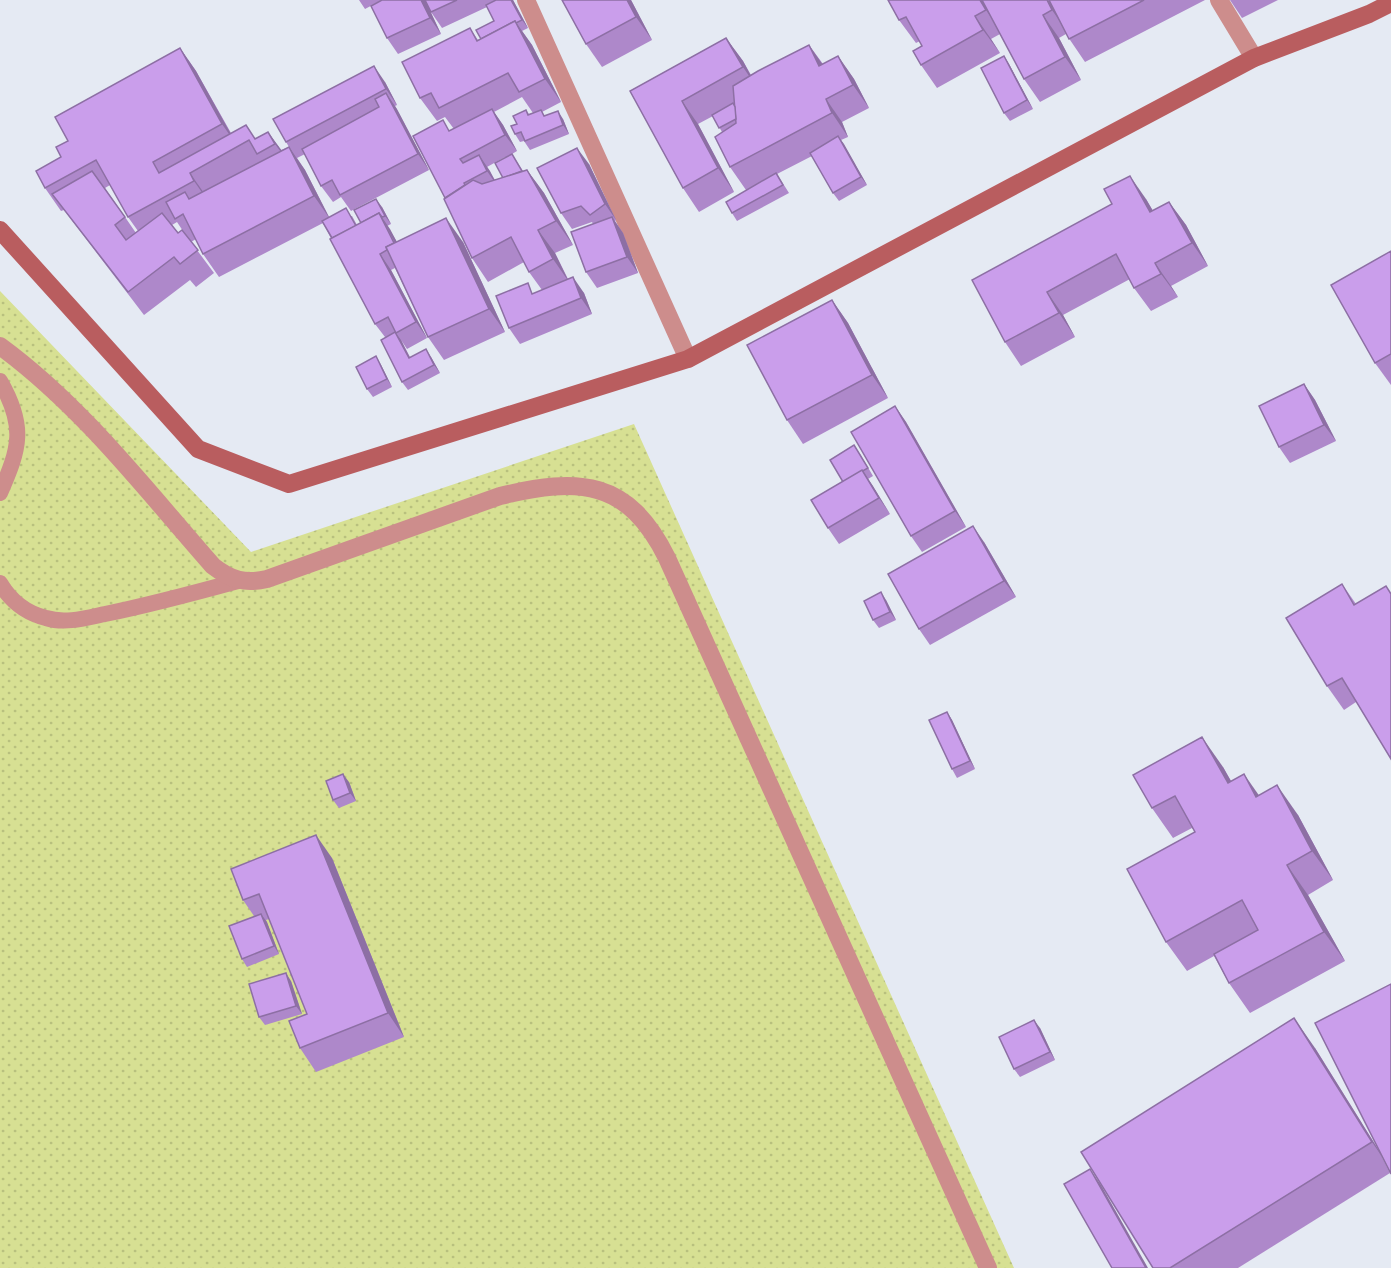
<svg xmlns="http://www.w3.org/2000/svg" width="1391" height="1268" font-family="Cabin,sans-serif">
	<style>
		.grass { fill: url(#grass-dots) }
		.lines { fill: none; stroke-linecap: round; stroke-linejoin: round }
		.lane { stroke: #cd8d8c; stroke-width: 16 }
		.street { stroke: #cd8d8c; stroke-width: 18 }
		.secondary { stroke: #b95d5f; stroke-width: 18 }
		.wall { fill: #ae88ca; fill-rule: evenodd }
		.shaded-wall { fill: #8d6fa4 }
		.building { fill: #ca9eeb; stroke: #8d6fa4; stroke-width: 1.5 }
	</style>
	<defs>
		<pattern id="grass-dots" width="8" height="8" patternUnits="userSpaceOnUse" patternTransform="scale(1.5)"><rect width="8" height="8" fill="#d7e093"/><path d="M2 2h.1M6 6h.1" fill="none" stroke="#b8c07e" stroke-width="1.8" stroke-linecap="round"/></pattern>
	</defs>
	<rect width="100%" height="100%" fill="#e5eaf3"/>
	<!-- grass -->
	<path class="grass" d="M0 291 251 552 634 424 1014 1268H0Z"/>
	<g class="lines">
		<!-- lane -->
		<g class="lane">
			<path d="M0 381C26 426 20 448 0 493"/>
			<path d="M0 583C10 600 26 613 46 618 65 624 86 618 105 614 150 605 194 593 238 581"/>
		</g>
		<!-- street -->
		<g class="street">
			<path d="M526 0 688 359"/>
			<path d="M1219 0 1254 58"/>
			<path d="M0 346C82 406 146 490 213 566 231 580 245 584 267 579L500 496C579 477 628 479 667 558L988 1268"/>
		</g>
		<!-- secondary -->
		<path class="secondary" d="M0 230 198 449 289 484 688 359 1254 58 1369 14 1391 3"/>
	</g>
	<!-- wall -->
	<g class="wall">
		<path d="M359 0H425L441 34 398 54 387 38 382 0 365 9Z"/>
		<path d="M425 0H513L528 28 522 31 532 45 561 102 542 112 545 116 563 119 569 134 530 150 524 141 520 142 515 134 517 124 526 110 529 114 533 113 522 97 494 112 503 125 517 151 512 154 523 171 527 170 544 193 573 245 555 253 568 279 584 293 592 314 520 344 509 328 535 293 542 290 529 272 524 262 488 282 472 258 445 198 450 131 454 129 445 117 437 121 420 98 470 28 478 40 481 39 494 21 487 7 442 28 431 12ZM505 157 503 178 495 180 487 167Z"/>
		<path d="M562 0H631L652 40 602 67 586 44Z"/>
		<path d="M888 0H1205L1085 62 1066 34 1059 38 1081 80 1040 102 1024 79 1000 34 991 39 1000 53 937 88 921 65 922 46 920 41 916 43 899 20Z"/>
		<path d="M1230 0H1278L1242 18Z"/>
		<path d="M726 38 743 61 751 75 809 45 823 64 838 56 854 79 869 108 842 122 848 137 841 140 867 185 839 201 833 193 812 156 777 174 789 193 737 221 732 213 746 190 730 167 722 132 713 116 698 124 734 192 699 212 683 188 630 91Z"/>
		<path d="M180 48 196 71 231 133 256 138 268 132 281 150 289 147 286 142 385 82 397 105 395 106 429 170 351 211 341 197 333 202 321 186 305 154 297 158 305 170 329 217 352 216 357 225 382 207 391 224 387 226 397 242H463L505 332 444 360 428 337 395 268 391 270 427 338 407 349 401 340 410 357H431L440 373 408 390 402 382 385 337 375 324 323 223 219 277 203 254 196 239 191 242 214 273 196 287 190 280 144 315 64 210 61 211 45 188 61 157 68 141ZM110 185 128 217 138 231 136 233 105 188ZM177 222 187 237 178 233 172 225Z"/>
		<path d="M1004 56 1009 64 1033 109 1010 121 1004 113Z"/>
		<path d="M589 164 616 220 615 221 623 233 638 273 597 288 586 272 593 224 592 222 572 229 561 213Z"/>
		<path d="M1146 199 1153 211 1169 202 1186 225 1208 266 1171 286 1178 297 1151 311 1134 288 1130 279 1063 315 1075 337 1021 366 1005 342 1112 204Z"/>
		<path d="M1391 251V385L1375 363Z"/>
		<path d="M832 300 848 323 888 398 803 444 787 420Z"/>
		<path d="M376 356 381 365 392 387 373 397 367 389Z"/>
		<path d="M1304 384 1315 400 1336 441 1290 463 1279 447Z"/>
		<path d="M895 406 906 422 966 527 922 552 911 536Z"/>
		<path d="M860 454 873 476 868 479 890 514 839 544 828 528 843 482Z"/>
		<path d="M984 542 1016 597 930 645 919 629Z"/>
		<path d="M1342 584 1356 604V702L1344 710 1327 686Z"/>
		<path d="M886 600 896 620 879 628 873 620Z"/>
		<path d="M947 712 952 720 975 769 957 778 952 769Z"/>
		<path d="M1223 767 1231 781 1298 815 1333 880 1308 895 1345 961 1250 1013 1229 983 1214 956 1187 971 1166 942 1195 832 1192 828 1173 838 1152 808Z"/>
		<path d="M349 782 356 801 339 808 333 800Z"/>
		<path d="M332 858 404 1037 316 1072 300 1048 307 1014 269 919 266 920 279 954 247 967 242 959 254 916 243 900Z"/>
		<path d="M291 981 302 1014 265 1025 259 1017Z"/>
		<path d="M1040 1028 1055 1060 1020 1077 1014 1069Z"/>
		<path d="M1315 1048 1378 1149 1390 1173 1238 1268H1153Z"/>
	</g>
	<!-- shaded-wall -->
	<g class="shaded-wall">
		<path d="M421 0H425L441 34 430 18Z"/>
		<path d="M511 0H513L528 28 522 20Z"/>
		<path d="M627 0H631L652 40 636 17Z"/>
		<path d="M980 0H984L1002 33 986 10Z"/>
		<path d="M1047 0H1048L1060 17 1068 33 1052 10Z"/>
		<path d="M1043 15 1059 38 1081 80 1065 57Z"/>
		<path d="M975 16 991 39 1000 53 983 30Z"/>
		<path d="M515 21 532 45 561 102 545 79Z"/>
		<path d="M726 38 743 61 759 91 743 67Z"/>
		<path d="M809 45 825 68 819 66Z"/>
		<path d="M180 48 196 71 238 147 222 124Z"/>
		<path d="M838 56 854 79 869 108 853 85Z"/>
		<path d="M1004 56 1009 64 1033 109 1027 100Z"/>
		<path d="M374 66 385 82 397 105 386 89Z"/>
		<path d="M386 93 397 109 429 170 418 154Z"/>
		<path d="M826 99 842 122 848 137 832 113Z"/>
		<path d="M682 101 698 124 734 192 718 168Z"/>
		<path d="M492 109 503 125 517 151 505 135Z"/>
		<path d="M558 111 563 119 569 134 563 125Z"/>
		<path d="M268 132 285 155 292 167 275 144Z"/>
		<path d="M838 136 844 144 867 185 861 177Z"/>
		<path d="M289 147 305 170 330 219 314 196Z"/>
		<path d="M577 148 589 164 616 220 605 204Z"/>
		<path d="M479 155 490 171 498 187 487 171Z"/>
		<path d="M527 170 544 193 573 245 556 221Z"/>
		<path d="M190 173 206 196 210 204 194 181Z"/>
		<path d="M1130 176 1146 199 1167 235 1150 212Z"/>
		<path d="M376 199 382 207 391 224 385 216Z"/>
		<path d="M1169 202 1186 225 1208 266 1192 243Z"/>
		<path d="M379 213 390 229 407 261 396 245Z"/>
		<path d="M612 217 623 233 638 273 627 257Z"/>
		<path d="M446 218 463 242 505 332 489 309Z"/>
		<path d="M538 230 555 253 569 282 553 259Z"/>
		<path d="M380 254 391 270 427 338 416 322Z"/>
		<path d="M1155 263 1171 286 1178 297 1161 274Z"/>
		<path d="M573 277 584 293 592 314 581 298Z"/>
		<path d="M1047 292 1063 315 1075 337 1059 313Z"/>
		<path d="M832 300 848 323 888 398 872 375Z"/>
		<path d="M395 332 401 340 414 366 409 358Z"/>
		<path d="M426 349 431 357 440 373 434 365Z"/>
		<path d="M376 356 381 365 392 387 387 379Z"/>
		<path d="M1304 384 1315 400 1336 441 1324 425Z"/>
		<path d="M895 406 906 422 966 527 955 511Z"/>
		<path d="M862 470 873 486 890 514 879 498Z"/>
		<path d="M973 526 984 542 1016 597 1004 581Z"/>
		<path d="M881 592 886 600 896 620 890 612Z"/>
		<path d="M947 712 952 720 975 769 970 761Z"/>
		<path d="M1202 737 1223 767 1249 813 1228 783Z"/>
		<path d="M343 774 349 782 356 801 350 793Z"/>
		<path d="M1244 774 1265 804 1256 797Z"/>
		<path d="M1277 785 1298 815 1333 880 1312 851Z"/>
		<path d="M316 835 332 858 404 1037 388 1013Z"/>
		<path d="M1287 865 1308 895 1345 961 1324 932Z"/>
		<path d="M261 914 267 922 279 954 274 946Z"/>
		<path d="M286 973 291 981 302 1014 296 1006Z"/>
		<path d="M1294 1018 1315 1048 1391 1170 1372 1142Z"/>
		<path d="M1034 1020 1040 1028 1055 1060 1050 1052Z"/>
		<path d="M1090 1169 1101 1185 1148 1268H1146Z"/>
	</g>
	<!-- building -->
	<g class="building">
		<path d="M382 0H421L430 18 387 38 371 6Z"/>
		<path d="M425 0H457L431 12Z"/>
		<path d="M496 0H511L522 20 516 23 515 21 481 39 476 30 494 21 486 5Z"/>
		<path d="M562 0H627L636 17 586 44Z"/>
		<path d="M888 0H980L986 10 975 16 983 30 921 65 913 51 922 46 906 17 899 20Z"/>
		<path d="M982 0H1047L1052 10 1043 15 1065 57 1024 79Z"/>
		<path d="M1049 0H1144L1069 39Z"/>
		<path d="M515 21 545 79 519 92 508 73 439 108 431 93 420 98 402 62 470 28 477 41Z"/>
		<path d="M726 38 743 67 682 101 718 168 683 188 630 91Z"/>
		<path d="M809 45 819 66 838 56 853 85 826 99 832 113 730 167 715 137 736 123 733 86 758 71Z"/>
		<path d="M180 48 222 124 153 162 159 173 246 125 255 139 268 132 275 144 257 154 249 140 190 173 194 181 128 217 96 160 45 188 36 171 61 157 56 147 68 141 55 117Z"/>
		<path d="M1004 56 1027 100 1004 113 981 68Z"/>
		<path d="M374 66 386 89 286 142 273 119Z"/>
		<path d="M386 93 418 154 340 195 332 180 321 186 302 149 379 107 375 99Z"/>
		<path d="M733 103 735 107 736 119 719 128 712 115Z"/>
		<path d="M492 109 505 135 460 159 463 163 479 155 487 171 464 183 465 185 445 198 413 136 443 120 449 131Z"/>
		<path d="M526 110 528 115 541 110 544 116 558 111 563 125 525 141 521 132 515 134 511 126 517 124 513 116Z"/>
		<path d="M838 136 861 177 833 193 810 153Z"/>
		<path d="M289 147 314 196 203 254 183 214 175 219 166 202 185 192 189 199Z"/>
		<path d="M577 148 605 204 590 215 581 206 561 213 537 168Z"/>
		<path d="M512 154 522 171 503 178 495 163Z"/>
		<path d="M527 170 556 221 538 230 553 259 529 272 511 237 472 258 444 199 473 180 482 184Z"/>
		<path d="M92 171 125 217 115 225 126 240 162 213 178 233 182 230 198 250 180 264 174 257 128 292 52 194Z"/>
		<path d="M776 173 783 185 732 213 726 202Z"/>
		<path d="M1130 176 1150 212 1169 202 1192 243 1155 263 1161 274 1134 288 1116 254 1047 292 1059 313 1005 342 972 280 1112 204 1104 189Z"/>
		<path d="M376 199 385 216 382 217 379 213 361 223 354 210Z"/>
		<path d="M346 208 356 226 332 238 322 221Z"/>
		<path d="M379 213 394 243 386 247 387 250 380 254 416 322 396 333 388 317 375 324 330 239Z"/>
		<path d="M612 217 627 257 586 272 571 232Z"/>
		<path d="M446 218 489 309 428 337 386 247Z"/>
		<path d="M1391 251V354L1375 363 1331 285Z"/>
		<path d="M573 277 581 298 509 328 496 296 528 283 532 294Z"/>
		<path d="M832 300 872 375 787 420 747 345Z"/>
		<path d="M395 332 409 358 426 349 434 365 402 382 381 340Z"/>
		<path d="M376 356 387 379 367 389 356 367Z"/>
		<path d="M1304 384 1324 425 1279 447 1259 406Z"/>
		<path d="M895 406 955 511 911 536 851 432Z"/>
		<path d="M854 445 868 468 843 482 830 460Z"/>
		<path d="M862 470 879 498 828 528 811 500Z"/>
		<path d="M973 526 1004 581 919 629 888 574Z"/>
		<path d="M1342 584 1354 605 1386 586 1391 594V759L1342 678 1327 686 1286 618Z"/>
		<path d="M881 592 890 612 873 620 864 601Z"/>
		<path d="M947 712 970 761 952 769 929 720Z"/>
		<path d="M1202 737 1228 783 1244 774 1256 797 1277 785 1312 851 1287 865 1324 932 1229 983 1214 954 1258 930 1242 900 1166 942 1127 869 1195 832 1175 796 1152 808 1133 775Z"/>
		<path d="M343 774 350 793 333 800 326 781Z"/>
		<path d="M316 835 388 1013 300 1048 289 1021 307 1014 259 894 243 900 231 869Z"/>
		<path d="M261 914 274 946 242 959 229 926Z"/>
		<path d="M286 973 296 1006 259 1017 249 984Z"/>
		<path d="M1391 984V1174L1315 1023Z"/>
		<path d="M1294 1018 1372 1142 1170 1268H1153L1081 1152Z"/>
		<path d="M1034 1020 1050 1052 1014 1069 999 1037Z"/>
		<path d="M1090 1169 1146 1268H1112L1064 1184Z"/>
	</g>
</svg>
